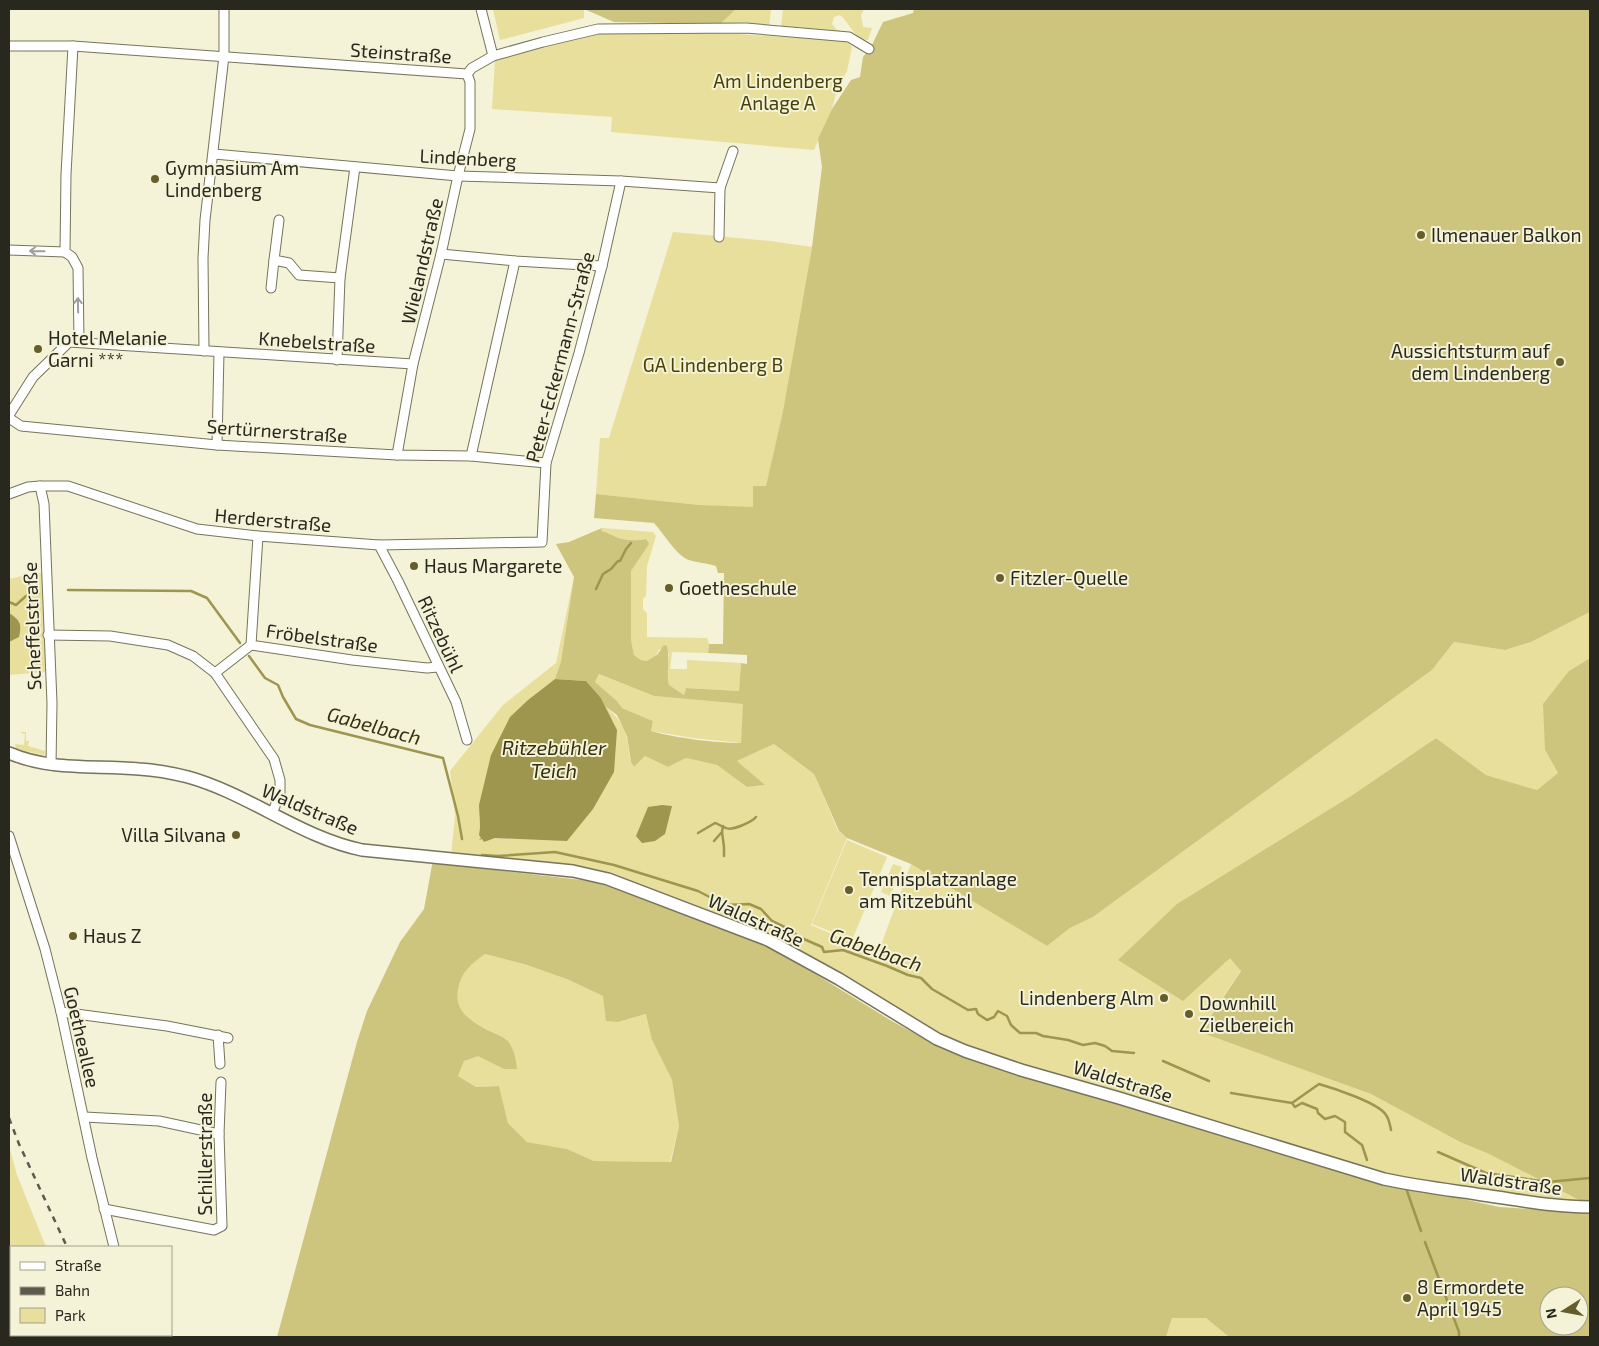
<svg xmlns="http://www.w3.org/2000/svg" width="1599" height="1346" font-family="'Exo 2',sans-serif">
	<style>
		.green { fill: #e7df9b }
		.forest { fill: #cdc57d; fill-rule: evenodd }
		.water { fill: #9e954e }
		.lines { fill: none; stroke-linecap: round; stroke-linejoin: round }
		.stream { stroke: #9e954e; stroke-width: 2.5 }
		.minor-casing { stroke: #76745c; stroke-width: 11 }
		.tertiary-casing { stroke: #76745c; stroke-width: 14 }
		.minor { stroke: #fff; stroke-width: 9 }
		.tertiary { stroke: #fff; stroke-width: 11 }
		.rail { stroke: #5b5a4c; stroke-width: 2.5; stroke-dasharray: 6 6; stroke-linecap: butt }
		.oneway { stroke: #9f9e9a }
		.poi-dot { fill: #655e2b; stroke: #f4f2d7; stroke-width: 2 }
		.labels { text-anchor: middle; stroke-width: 4; stroke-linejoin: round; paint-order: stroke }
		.street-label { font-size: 19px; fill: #29281e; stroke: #f4f2d7 }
		.park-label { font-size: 19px; fill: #474106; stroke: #f4f2d7 }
		.poi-label { font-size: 19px; fill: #29281e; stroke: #f4f2d7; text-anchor: start }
		.water-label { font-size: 20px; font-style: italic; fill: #343010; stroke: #f4f2d7 }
	</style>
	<rect width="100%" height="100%" fill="#f4f2d7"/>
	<!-- green -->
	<g class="green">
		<path d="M493 9H584V18L500 40Z"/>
		<path d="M736 9H771L769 27 745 22 720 24Z"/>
		<path d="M783 9H818L824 10 833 9H864L861 15 863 27 872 28 868 40H862C852 33 849 22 840 15L834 17 832 24 836 29 844 32 781 28Z"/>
		<path d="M598 32 737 34 830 40 847 42 852 47 847 71 837 90 832 109 814 150 611 132 612 117 492 109 495 59Z"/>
		<path d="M673 232 770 241 812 247 783 411 766 487 753 486V508L699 505 596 494 600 438H609Z"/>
		<path d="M602 528 653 532 656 536 647 566 646 596 643 599V609L647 613V637L707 638 709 644 708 653 672 652 670 669H687V660L741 663 739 691 686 688 684 695 669 685 667 669 669 654 659 649 656 656 647 661 641 660 634 655 631 640V571L643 552 646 539C636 541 626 541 616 537 610 535 607 532 600 531Z"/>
		<path d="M35 573H42L45 634V672L9 675V579Z"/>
		<path d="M574 577 561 661 555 679 528 700 479 816 480 827 479 835 484 842 495 838 518 839 617 730 605 706C615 714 622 723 626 735 630 746 627 758 634 767L645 756 668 767 686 758 717 765 747 787 764 785 737 761 774 744 814 774 838 831 847 838 811 925 867 949 881 945 911 864 1047 946 1070 928 1093 917 1432 670 1454 642 1505 650 1531 642 1590 612V658L1569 671 1545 750 1558 773 1537 790 1486 775 1436 738 1351 796 1230 957 1241 970 1200 1031 1371 1094 1460 1142 1489 1154 1585 1203 1562 1201 1421 1181 1382 1174 992 1055 935 1033 752 928 612 874 574 866 451 856 455 816 450 771 503 705 556 663Z"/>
		<path d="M599 674 654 696 744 704 741 743 693 738 651 731 653 721 622 708 617 701 595 682Z"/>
		<path d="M21 732H26V741H29L28 746 45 751V753L44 755 16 749 15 744 24 745 25 734 21 733Z"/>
		<path d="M847 840 887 857 852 940 812 924Z"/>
		<path d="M893 864 902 867 890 896 881 892Z"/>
		<path d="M485 954 527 965 569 980 603 996 618 1022 647 1014 652 1040 672 1080 679 1126 670 1162 594 1161 567 1149 527 1142 508 1123 499 1086 476 1087 458 1076 464 1061 478 1055 504 1069 507 1039C497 1034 467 1021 462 1013 450 997 459 975 472 963 476 960 481 957 485 954Z"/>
		<path d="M9 1146 17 1175 46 1247H11V1335H86L87 1337H9Z"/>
		<path d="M1172 1318H1206L1229 1337H1166Z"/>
	</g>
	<!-- forest -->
	<g class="forest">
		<path d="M584 9H736L720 24 614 22Z"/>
		<path d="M914 9H1590V612L1531 642 1505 650 1454 642 1432 670 1093 917 1070 928 1047 946 911 864 847 838 839 831 814 774 774 744 737 761 765 785 747 787 717 765 686 758 668 767 645 756 634 767 631 762 627 736 617 715 605 706 601 698 586 681 555 679 561 661 574 577 556 544 569 542 602 528 601 531C607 532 611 535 616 537 626 541 636 541 646 539L649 544 631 571V640L634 655 641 660 647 661 657 655 664 645 667 646C670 659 666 672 669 685L684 695 686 688 739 691 741 663 747 664V655L708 653 709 644H723L724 573H718L716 566C707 563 698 563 689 560 676 555 664 534 654 523L594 518 596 494 699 505 753 507V486H766L783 411 812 247 822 167 818 139 832 109 851 80 860 77 863 57 871 47 883 22 913 13ZM599 674 654 696 743 704 741 743C716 743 675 738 651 731L653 721 622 708 617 701 595 682Z"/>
		<path d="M1590 658V1202L1585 1203 1489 1154 1460 1142 1371 1094 1200 1032 1241 971 1230 958 1183 1001 1118 960 1177 904 1351 796 1436 738 1486 775 1537 790 1558 773 1545 750 1543 704 1569 671Z"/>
		<path d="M433 860 462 866 590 881 650 898 767 946 817 975 890 1020 943 1049 1373 1179 1499 1207 1565 1211 1590 1210V1337H1229L1206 1318H1172L1166 1337H277L357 1042 367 1011 400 942 424 909ZM485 954 527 965 569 980 603 996 606 1021 618 1022 646 1014 652 1040 672 1080 679 1126 671 1162 594 1161 567 1149 527 1142 508 1123 499 1086 476 1087 458 1076 464 1061 478 1056 504 1069H517C516 1059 514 1049 507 1040 504 1037 498 1035 494 1033 475 1024 453 1013 458 989 461 972 471 964 485 954ZM1549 1296H1579V1326H1549Z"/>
	</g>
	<!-- water -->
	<g class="water">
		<path d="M9 613C20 620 22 624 19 637L9 642Z"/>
		<path d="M555 679 586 681 601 698 617 730 614 772 593 809 567 841 495 838 484 842 482 839 479 840 481 838 479 835 480 827 479 805 491 755 510 717 528 700Z"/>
		<path d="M662 805 672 806 665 834 655 841 642 843 636 836 648 807Z"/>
	</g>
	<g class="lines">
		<!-- stream -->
		<g class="stream">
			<path d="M596 589 603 574 611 569 618 561H620L626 549 631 543"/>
			<path d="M68 590 191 591 207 598 240 643"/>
			<path d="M9 602 16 605 26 596 39 593"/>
			<path d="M249 656 265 678 278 685 283 697 296 719 310 725 443 758 458 816 462 839"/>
			<path d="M723 826 722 832 724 847V856"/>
			<path d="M698 833 715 823C719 824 722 827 726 828 732 831 752 822 756 817"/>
			<path d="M714 841 721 833"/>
			<path d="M482 855 498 856 555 852 614 865 698 891 725 905 749 904 761 909 772 921 793 931 797 936 822 947 824 952 843 950 887 966 908 975 921 978 932 989 968 1010 976 1009 978 1014 987 1020 994 1017 998 1011 1007 1016 1011 1025 1020 1033H1036L1043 1036 1068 1040 1083 1045 1095 1043 1105 1046 1112 1051 1134 1053"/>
			<path d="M1163 1061 1209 1081"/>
			<path d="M1231 1093 1292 1103 1319 1084C1333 1088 1379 1103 1386 1115 1389 1119 1390 1125 1391 1130"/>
			<path d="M1292 1103 1295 1107 1302 1103 1317 1109 1318 1113 1325 1119 1335 1116 1345 1122V1132L1362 1145 1367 1160"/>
			<path d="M1438 1152 1486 1173 1548 1182 1590 1178"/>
			<path d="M1407 1191 1421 1231"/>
			<path d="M1425 1242 1459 1332V1337"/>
		</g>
		<defs>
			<g id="minor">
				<path d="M481 9 493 56"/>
				<path d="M9 46H73L467 74 472 68 493 56 543 42 598 29 746 28 849 37 869 49"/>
				<path d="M73 46 66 174 65 252 72 257 78 268 79 342"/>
				<path d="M214 154 458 176 621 181 720 188 733 151"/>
				<path d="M279 220 274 260 289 263 299 275 340 278"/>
				<path d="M719 237 720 188"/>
				<path d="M9 250 65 252"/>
				<path d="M441 254 515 261 602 266"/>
				<path d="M271 288 274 260"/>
				<path d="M204 351 203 258 205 220 224 56V9"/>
				<path d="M337 360 340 278 355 167"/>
				<path d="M9 415 33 377 69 342 413 364"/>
				<path d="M9 418 21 426 217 445 397 455 471 456 546 463"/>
				<path d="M217 445 219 352"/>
				<path d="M397 455 413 364 441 254 458 176 470 129V82L467 74"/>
				<path d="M471 456 515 261"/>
				<path d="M40 486 44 504 52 703 51 765"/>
				<path d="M9 494 28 487 40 486H68L197 529 258 536 379 545 542 542 546 463 579 353 602 266 621 181"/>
				<path d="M258 536 251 645 352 660 427 668 438 667"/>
				<path d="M379 545 398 581 456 702 467 740"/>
				<path d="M48 635 110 636 168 645 193 656 215 673 274 759 280 780V793L272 814"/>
				<path d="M215 673 251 645"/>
				<path d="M9 836 45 949 61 1012 92 1158 114 1247"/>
				<path d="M61 1012 167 1026 228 1038"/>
				<path d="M218 1035 220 1064"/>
				<path d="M85 1117 159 1121 219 1134"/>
				<path d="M104 1209 214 1230 222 1226 219 1134 221 1082"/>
				<path d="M133 1335V1337"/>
			</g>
			<path id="tertiary" d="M9 753C51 771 95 765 139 769 156 770 172 773 188 777 249 794 300 837 362 850L573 871 608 879 768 940 839 979 937 1039 965 1051 1021 1070 1119 1098 1384 1179C1417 1186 1450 1190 1483 1195 1520 1200 1553 1207 1590 1207"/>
		</defs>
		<!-- minor casing -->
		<use href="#minor" class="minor-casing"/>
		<!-- tertiary casing -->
		<use href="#tertiary" class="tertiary-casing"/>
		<!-- minor -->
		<use href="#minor" class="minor"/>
		<!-- tertiary -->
		<use href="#tertiary" class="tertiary"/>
		<!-- rail -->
		<g class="rail">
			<path d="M9 1118 19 1144 67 1247"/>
			<path d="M104 1335 105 1337"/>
		</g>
	</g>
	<!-- one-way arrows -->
	<defs><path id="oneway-shaft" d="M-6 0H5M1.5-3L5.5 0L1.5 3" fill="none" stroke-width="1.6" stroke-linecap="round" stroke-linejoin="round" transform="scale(1.25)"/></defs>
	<g class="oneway">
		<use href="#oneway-shaft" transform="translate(37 251) rotate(-179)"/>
		<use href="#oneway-shaft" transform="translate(78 305) rotate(-91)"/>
	</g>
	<!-- markers -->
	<g class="poi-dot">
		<circle cx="155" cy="179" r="5"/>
		<circle cx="1421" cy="235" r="5"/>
		<circle cx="38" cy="349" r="5"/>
		<circle cx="1560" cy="362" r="5"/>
		<circle cx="414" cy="566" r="5"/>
		<circle cx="1000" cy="578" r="5"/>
		<circle cx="669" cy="588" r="5"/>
		<circle cx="236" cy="835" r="5"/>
		<circle cx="849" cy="890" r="5"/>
		<circle cx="73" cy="936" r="5"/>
		<circle cx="1164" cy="998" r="5"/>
		<circle cx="1189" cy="1014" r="5"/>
		<circle cx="1407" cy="1298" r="5"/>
	</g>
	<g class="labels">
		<!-- street labels -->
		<g class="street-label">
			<text transform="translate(401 53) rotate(4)" y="7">Steinstraße</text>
			<text transform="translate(468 158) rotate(3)" y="7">Lindenberg</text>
			<text transform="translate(422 261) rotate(-77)" y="7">Wielandstraße</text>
			<text transform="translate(317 342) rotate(4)" y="7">Knebelstraße</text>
			<text transform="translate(560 357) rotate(-75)" y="7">Peter-Eckermann-Straße</text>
			<text transform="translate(277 431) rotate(4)" y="7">Sertürnerstraße</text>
			<text transform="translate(273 520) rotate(5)" y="7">Herderstraße</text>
			<text transform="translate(32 626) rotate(-92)" y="7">Scheffelstraße</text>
			<text transform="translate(441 634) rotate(65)" y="7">Ritzebühl</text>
			<text transform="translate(322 638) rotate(8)" y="7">Fröbelstraße</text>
			<text transform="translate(310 809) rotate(23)" y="7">Waldstraße</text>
			<text transform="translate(756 920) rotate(24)" y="7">Waldstraße</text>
			<text transform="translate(82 1037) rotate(77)" y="7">Goetheallee</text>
			<text transform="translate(1123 1081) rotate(17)" y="7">Waldstraße</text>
			<text transform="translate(205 1154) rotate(-90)" y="7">Schillerstraße</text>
			<text transform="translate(1511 1181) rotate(8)" y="7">Waldstraße</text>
		</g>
		<!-- park labels -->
		<g class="park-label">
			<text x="778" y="88">Am Lindenberg<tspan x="778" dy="22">Anlage A</tspan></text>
			<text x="713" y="372">GA Lindenberg B</text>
		</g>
		<!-- poi labels -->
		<g class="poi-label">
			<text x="165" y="175">Gymnasium Am<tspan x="165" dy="22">Lindenberg</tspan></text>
			<text x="1431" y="242">Ilmenauer Balkon</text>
			<text x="48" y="345">Hotel Melanie<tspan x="48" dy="22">Garni ***</tspan></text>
			<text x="1550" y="358" text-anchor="end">Aussichtsturm auf<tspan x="1550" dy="22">dem Lindenberg</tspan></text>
			<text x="424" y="573">Haus Margarete</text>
			<text x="1010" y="585">Fitzler-Quelle</text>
			<text x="679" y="595">Goetheschule</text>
			<text x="226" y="842" text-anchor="end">Villa Silvana</text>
			<text x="859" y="886">Tennisplatzanlage<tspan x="859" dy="22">am Ritzebühl</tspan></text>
			<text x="83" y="943">Haus Z</text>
			<text x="1154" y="1005" text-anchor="end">Lindenberg Alm</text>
			<text x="1199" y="1010">Downhill<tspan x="1199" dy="22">Zielbereich</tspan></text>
			<text x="1417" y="1294">8 Ermordete<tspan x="1417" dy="22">April 1945</tspan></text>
		</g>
		<!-- water labels -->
		<g class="water-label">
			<text transform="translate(374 726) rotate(15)" y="7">Gabelbach</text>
			<text x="554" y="755">Ritzebühler<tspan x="554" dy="23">Teich</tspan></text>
			<text transform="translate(876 950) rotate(19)" y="7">Gabelbach</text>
		</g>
	</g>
	<!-- border -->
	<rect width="1599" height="1346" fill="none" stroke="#29281e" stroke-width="20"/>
	<!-- legend -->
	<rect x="10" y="1246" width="162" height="90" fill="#f4f2d7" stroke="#a3a18d"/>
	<rect x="20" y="1262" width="25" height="8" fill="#ffffff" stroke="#a3a18d"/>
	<text x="55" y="1271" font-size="15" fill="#29281e">Straße</text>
	<rect x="20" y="1287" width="25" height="8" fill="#5b5a4c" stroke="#a3a18d"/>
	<text x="55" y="1296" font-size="15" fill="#29281e">Bahn</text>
	<rect x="20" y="1308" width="25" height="15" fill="#e7df9b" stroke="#a3a18d"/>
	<text x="55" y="1321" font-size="15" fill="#29281e">Park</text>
	<!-- north arrow -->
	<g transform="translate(1564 1311) rotate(259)"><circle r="24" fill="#f4f2d7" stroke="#a3a18d"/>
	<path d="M0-4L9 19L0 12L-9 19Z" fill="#655e2b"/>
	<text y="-8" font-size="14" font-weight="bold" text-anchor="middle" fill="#29281e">N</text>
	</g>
</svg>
